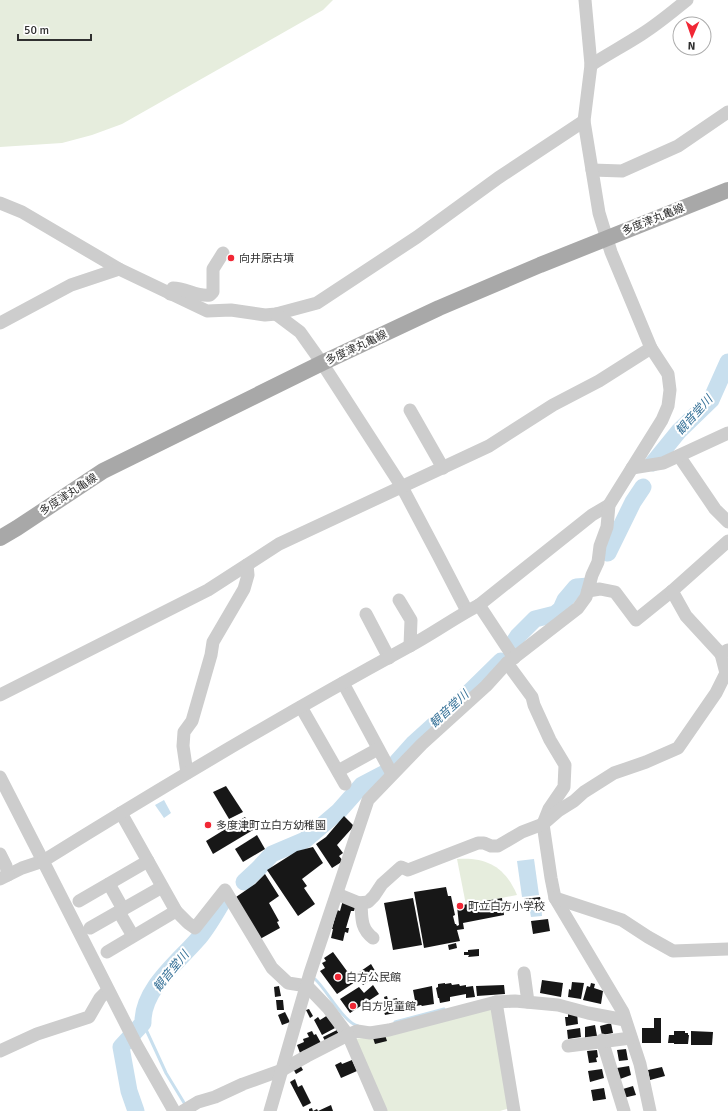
<svg xmlns="http://www.w3.org/2000/svg" width="728" height="1111" font-family="Signika,'Noto Sans JP',sans-serif">
	<style>
		.green { fill: #e6eddd }
		.water { fill: #c8dfee }
		.lines { fill: none; stroke-linecap: round; stroke-linejoin: round }
		.stream { stroke: #c8dfee; stroke-width: 3 }
		.river { stroke: #c8dfee; stroke-width: 17 }
		.building { fill: #171717 }
		.minor { stroke: #cdcdcd; stroke-width: 13 }
		.major { stroke: #a8a8a8; stroke-width: 16 }
		.poi-dot { fill: #f12735; stroke: #fff; stroke-width: 1.5 }
		.labels { text-anchor: middle; stroke-width: 4; stroke-linejoin: round; paint-order: stroke }
		.street-label { font-size: 11px; fill: #303030; stroke: #fff }
		.poi-label { font-size: 11px; fill: #303030; stroke: #fff; text-anchor: start }
		.water-label { font-size: 12px; font-style: italic; fill: #377298; stroke: #fff }
	</style>
	<rect width="100%" height="100%" fill="#fff"/>
	<!-- green -->
	<g class="green">
		<path d="M0 0H333L323 10 122 124 92 135 62 143 0 147Z"/>
		<path d="M457 859C487 857 505 867 517 895L466 905Z"/>
		<path d="M493 1007 510 1108 500 1111H385L352 1039 375 1037Z"/>
	</g>
	<!-- water -->
	<g class="water">
		<path d="M164 800 171 813 164 818 155 805Z"/>
		<path d="M534 859 539 895 522 897 517 861Z"/>
		<path d="M541 905 542 916 531 917 529 906Z"/>
	</g>
	<g class="lines">
		<!-- stream -->
		<g class="stream">
			<path d="M315 979C327 990 344 1023 358 1026"/>
			<path d="M395 1022 444 1009"/>
			<path d="M143 1023 166 1073 186 1106"/>
		</g>
		<!-- river -->
		<g class="river">
			<path d="M653 463 679 431 711 400 728 362"/>
			<path d="M608 553 633 502 643 487"/>
			<path d="M512 645 518 636 535 619 555 614 561 609 565 600 576 587 589 586"/>
			<path d="M453 708 501 661"/>
			<path d="M397 762 414 743 435 724"/>
			<path d="M244 882 258 869 272 854 305 840 339 811 362 785 383 774"/>
			<path d="M136 1111 129 1091 121 1047 143 1023C142 990 177 963 197 940 207 929 215 914 223 901"/>
		</g>
	</g>
	<!-- building -->
	<g class="building">
		<path d="M226 786 243 812 229 819 213 792Z"/>
		<path d="M344 816 354 826 337 845 343 853 339 856 343 861 332 868 316 844 326 837Z"/>
		<path d="M245 817 253 830 213 854 206 841Z"/>
		<path d="M257 835 265 849 243 862 235 849Z"/>
		<path d="M313 847 323 863 302 879 307 886 304 888 315 904 298 916 267 870 297 851Z"/>
		<path d="M265 874 279 896 269 903 279 921 277 922 280 928 260 939 236 897 255 884Z"/>
		<path d="M446 887 448 896H451L455 915 453 916 455 924H456L457 926 459 925 457 906 502 898 504 915 463 923 464 929 457 930 460 941 424 948 414 892Z"/>
		<path d="M540 897 541 901 525 904 524 899Z"/>
		<path d="M413 898 422 945 393 950 384 903Z"/>
		<path d="M343 900 356 904 354 911H351L346 928H349L348 933 345 932 343 941 331 938 333 929H332L337 910 340 911Z"/>
		<path d="M548 919 550 931 533 934 531 921Z"/>
		<path d="M456 943 457 948 449 950 448 945Z"/>
		<path d="M479 949V956L468 957 469 955H464V952H468V950Z"/>
		<path d="M333 952 355 982 337 994 320 971 325 968 322 963 326 961 324 958Z"/>
		<path d="M371 964 377 974 369 979V981L363 985 360 981 362 980 358 973Z"/>
		<path d="M542 980 563 983 561 997 540 993Z"/>
		<path d="M572 982 584 983 581 999 568 997 569 989 571 990Z"/>
		<path d="M445 983V984L451 983 452 985 459 984 460 986 466 985V987L473 986 475 997 466 998V994L450 997V1001L440 1003 439 998H438L436 988 438 987V984Z"/>
		<path d="M591 983 595 984 594 988 603 991 601 1004 583 1000 587 986 590 987Z"/>
		<path d="M373 985 379 994 350 1013 340 999 359 987 364 993Z"/>
		<path d="M504 985 505 994 477 996 476 986Z"/>
		<path d="M279 986 281 996 275 997 274 987Z"/>
		<path d="M432 986 434 1004 422 1006 421 1005 416 1006 413 990Z"/>
		<path d="M387 996 388 1000 397 998 398 1004 403 1002 405 1011 385 1015 381 1002 385 1001 384 997Z"/>
		<path d="M276 1000H283L284 1010H277Z"/>
		<path d="M309 1009 313 1016 310 1018 306 1010Z"/>
		<path d="M285 1012 290 1022 282 1025 278 1015Z"/>
		<path d="M577 1013 578 1024 566 1026 565 1017H568V1014Z"/>
		<path d="M328 1015 335 1028 322 1035 314 1020 318 1017 320 1020Z"/>
		<path d="M654 1018H661V1043H642V1028H654Z"/>
		<path d="M611 1023 613 1033 602 1035 600 1026Z"/>
		<path d="M595 1025 597 1036 585 1038V1027Z"/>
		<path d="M580 1028 581 1037 568 1039 567 1030Z"/>
		<path d="M337 1030 339 1035 326 1043 323 1037Z"/>
		<path d="M312 1031 314 1035 316 1034 321 1043 300 1053 297 1045 304 1042 303 1039 309 1037 307 1033Z"/>
		<path d="M674 1031H685V1033H688V1035H689L688 1044H674V1043H668L669 1035H674Z"/>
		<path d="M691 1031 713 1032 712 1045H691Z"/>
		<path d="M385 1035 387 1041 375 1044 373 1038Z"/>
		<path d="M626 1049 628 1060 619 1061 617 1050Z"/>
		<path d="M597 1050 598 1057 596 1058 597 1062 589 1063 587 1051Z"/>
		<path d="M352 1060 357 1071 341 1078 335 1065 341 1062 342 1064Z"/>
		<path d="M299 1063 303 1070 296 1074 292 1067Z"/>
		<path d="M629 1066 631 1075 620 1079 617 1068Z"/>
		<path d="M662 1067 665 1076 650 1080 648 1070Z"/>
		<path d="M602 1069 604 1078 590 1082 588 1071Z"/>
		<path d="M295 1079 298 1087 302 1085 311 1103 303 1107 290 1082Z"/>
		<path d="M633 1086 636 1095 623 1098V1089Z"/>
		<path d="M604 1088 606 1099 593 1101 591 1090Z"/>
		<path d="M331 1105 333 1111H309V1109L312 1108 313 1111 317 1109 318 1111Z"/>
	</g>
	<g class="lines">
		<!-- minor -->
		<g class="minor">
			<path d="M591 65C608 54 625 45 642 34 658 24 672 12 687 0"/>
			<path d="M592 170 622 171 678 146 728 112"/>
			<path d="M0 203 22 212 119 269 207 311 231 310 265 315 276 314 317 303 417 237 498 178 584 121"/>
			<path d="M170 294 173 288C186 288 197 297 210 295L213 292V269L223 253"/>
			<path d="M276 314 300 332 322 363 402 487 438 555 467 611"/>
			<path d="M0 323 71 285 119 269"/>
			<path d="M410 410 443 468"/>
			<path d="M679 456 715 509 728 522"/>
			<path d="M632 468 663 463 728 433"/>
			<path d="M588 591 600 589 615 592 636 620 672 591 728 541"/>
			<path d="M672 591 686 616 721 654"/>
			<path d="M399 600 411 620 410 646"/>
			<path d="M479 605 514 658"/>
			<path d="M366 614 389 658"/>
			<path d="M507 663 532 697 534 705 550 740 565 765 564 787 549 809 543 824 551 878 555 898 623 1012 640 1064 650 1111"/>
			<path d="M343 683 392 774"/>
			<path d="M0 695 208 590 279 544 489 446 553 405 599 381 651 348"/>
			<path d="M301 707 345 784"/>
			<path d="M338 771 378 749"/>
			<path d="M187 773 183 746 184 732 192 721 211 655 213 642 244 589 248 575 247 565"/>
			<path d="M0 777 43 861 22 868 0 879"/>
			<path d="M121 813 176 911 188 923 195 928 225 890 272 968 288 983 307 986 328 1008 348 1035 357 1031 370 1033 389 1030 496 1002 515 1001 558 1005 588 1013 625 1020"/>
			<path d="M0 854 6 866 8 875"/>
			<path d="M109 884 123 909"/>
			<path d="M337 894 359 903 368 902 374 896 382 884 401 867 408 870 478 843H484L491 846H498L522 832 543 824 558 811 574 801 584 792 614 773 646 762 678 748 716 693 726 673 721 654 728 650"/>
			<path d="M555 898 622 920 648 937 673 951 728 949"/>
			<path d="M79 901 148 861"/>
			<path d="M361 903C362 917 360 928 373 938"/>
			<path d="M119 912 133 936"/>
			<path d="M90 928 162 887"/>
			<path d="M107 952 176 911"/>
			<path d="M524 973 528 1002"/>
			<path d="M496 1002 514 1111"/>
			<path d="M602 1040 624 1111"/>
			<path d="M568 1046 631 1038"/>
			<path d="M0 1051 37 1034 89 1017 100 998 108 990"/>
			<path d="M174 1111 136 1044 43 861C162 787 283 715 406 648 431 635 454 618 479 605L592 515 609 505"/>
			<path d="M183 1111 198 1102 215 1097 243 1084 282 1070 307 1056 348 1035 381 1111"/>
			<path d="M270 1111 310 973 368 800 422 744 486 686 507 663 578 608 586 597 592 575 598 562 600 546 607 527 609 505 662 420 668 406 670 390 668 374 651 348 611 252 599 213 592 170 584 121 591 65 585 0"/>
		</g>
		<!-- major -->
		<path class="major" d="M0 538 17 528 103 471 322 363 439 308 540 265 728 190"/>
	</g>
	<!-- markers -->
	<g class="poi-dot">
		<circle cx="231" cy="258" r="4"/>
		<circle cx="208" cy="825" r="4"/>
		<circle cx="460" cy="906" r="4"/>
		<circle cx="338" cy="977" r="4"/>
		<circle cx="353" cy="1006" r="4"/>
	</g>
	<g class="labels">
		<!-- street labels -->
		<g class="street-label">
			<text transform="translate(653 219) rotate(-22)" y="4">多度津丸亀線</text>
			<text transform="translate(356 347) rotate(-25)" y="4">多度津丸亀線</text>
			<text transform="translate(68 494) rotate(-33)" y="4">多度津丸亀線</text>
		</g>
		<!-- poi labels -->
		<g class="poi-label">
			<text x="239" y="262">向井原古墳</text>
			<text x="216" y="829">多度津町立白方幼稚園</text>
			<text x="468" y="910">町立白方小学校</text>
			<text x="346" y="981">白方公民館</text>
			<text x="361" y="1010">白方児童館</text>
		</g>
		<!-- water labels -->
		<g class="water-label">
			<text transform="translate(694 415) rotate(-48)" y="4">観音堂川</text>
			<text transform="translate(449 709) rotate(-43)" y="4">観音堂川</text>
			<text transform="translate(171 971) rotate(-51)" y="4">観音堂川</text>
		</g>
	</g>
	<!-- north arrow -->
	<g transform="translate(692 36) rotate(182)"><circle r="19" fill="#ffffff" stroke="#acacac"/>
	<path d="M0-3L7 15L0 10L-7 15Z" fill="#f12735"/>
	<text y="-6" font-size="11" font-weight="bold" text-anchor="middle" fill="#303030">N</text>
	</g>
	<!-- scale -->
	<path d="M18 34v6h73v-6" fill="none" stroke="#303030" stroke-width="2"/>
	<text x="24" y="34" font-size="12" fill="#303030" stroke="#ffffff" stroke-width="3" paint-order="stroke">50 m</text>
</svg>
